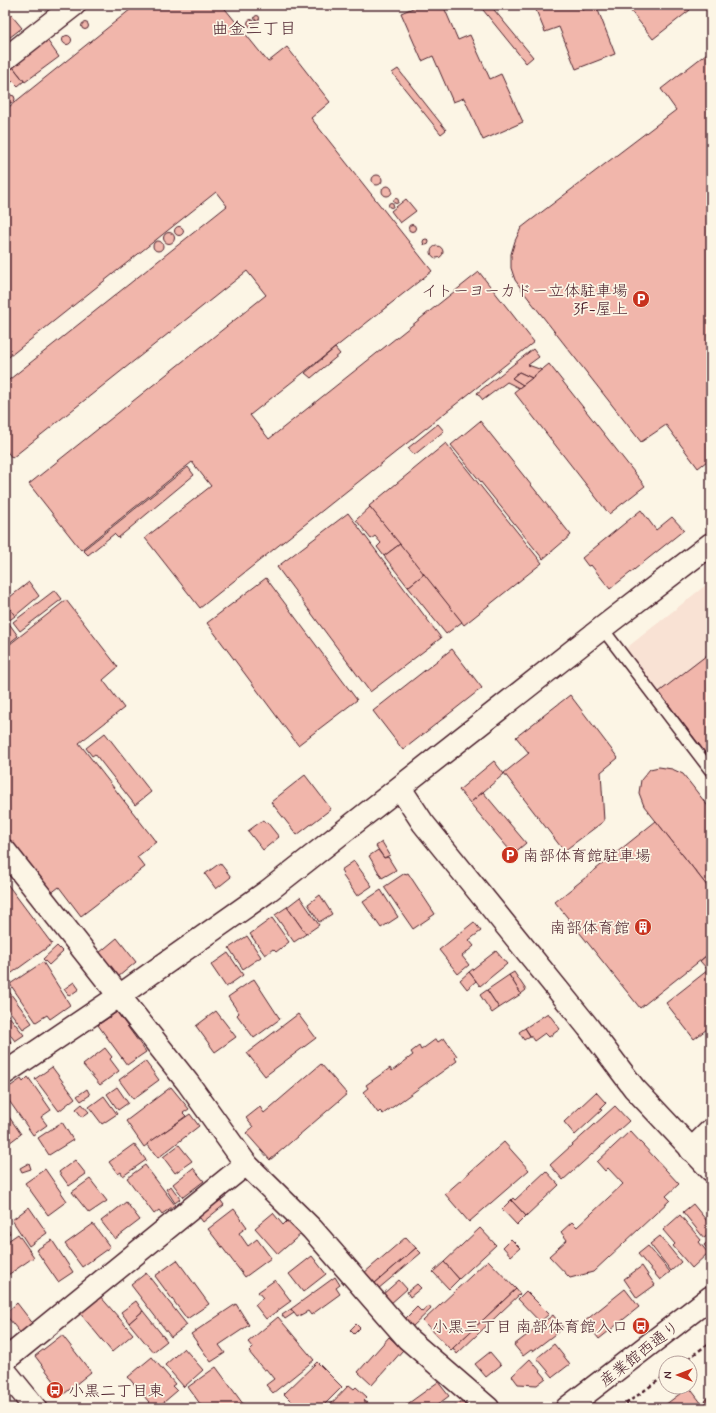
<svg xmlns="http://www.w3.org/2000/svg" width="716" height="1413" font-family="Mynerve,'Klee One',sans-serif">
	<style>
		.built { fill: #f9e2d4 }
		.building { fill: #f1b6ab; stroke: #4a1f2b }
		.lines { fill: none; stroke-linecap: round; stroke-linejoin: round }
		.lane-casing { stroke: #4a1f2b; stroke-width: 14 }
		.street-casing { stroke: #4a1f2b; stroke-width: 25 }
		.secondary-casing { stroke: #4a1f2b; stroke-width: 25 }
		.path { stroke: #4a1f2b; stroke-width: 2.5; stroke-dasharray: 4 3; stroke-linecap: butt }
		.lane { stroke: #fcf5e5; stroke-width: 11 }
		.street { stroke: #fcf5e5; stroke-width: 22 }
		.secondary { stroke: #fcf5e5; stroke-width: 22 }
		.labels { text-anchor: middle; stroke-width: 3.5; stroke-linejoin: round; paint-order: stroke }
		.poi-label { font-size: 16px; fill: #4a1f2b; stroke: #fcf5e5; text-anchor: end }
		.street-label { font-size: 16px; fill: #4a1f2b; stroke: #fcf5e5 }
		.neighbourhood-label { font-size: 17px; fill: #4a1f2b; stroke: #fcf5e5 }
	</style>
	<rect width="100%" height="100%" fill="#fcf5e5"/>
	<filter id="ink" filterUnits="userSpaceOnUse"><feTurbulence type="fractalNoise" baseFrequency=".025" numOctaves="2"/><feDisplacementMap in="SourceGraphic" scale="8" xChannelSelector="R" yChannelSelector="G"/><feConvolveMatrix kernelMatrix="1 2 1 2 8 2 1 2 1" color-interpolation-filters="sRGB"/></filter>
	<g filter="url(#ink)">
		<!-- built -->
		<path class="built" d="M711 581V780L615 657Z"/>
		<!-- building -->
		<g class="building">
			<path d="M136 5H222L268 62 287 47 330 102 311 118 432 271 250 415 269 439 479 272 534 342 200 608 145 538 211 486 192 462 81 550 29 484 266 295 247 271 12 458 5 449V383L227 206 216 192 5 360V110Z"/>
			<path d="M420 5H443L458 40 470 35 490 79 501 74 523 122 483 140 464 98 453 102 433 56 422 61 401 13Z"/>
			<path d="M479 5H490L533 57 526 63Z"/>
			<path d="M534 5H580L582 10 596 5 615 54 576 69 559 27 545 32Z"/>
			<path d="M626 5H687L690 10 653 39Z"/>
			<path d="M7 10 22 28 5 41V12Z"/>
			<circle cx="257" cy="18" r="2.5"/>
			<circle cx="251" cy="23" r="3.5"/>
			<circle cx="85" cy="26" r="3.5"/>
			<circle cx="67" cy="40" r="4.5"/>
			<path d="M47 40 59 57 25 82 13 67Z"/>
			<path d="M711 50V458L698 468 666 425 641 442 525 294 515 280 511 268V254L515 241 521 228 530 221 676 110 661 89Z"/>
			<path d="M13 67 24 81 18 86 13 81 11 83 5 75V73Z"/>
			<path d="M398 69 446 130 441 134 392 73Z"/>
			<path d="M5 87 9 94 5 97Z"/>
			<circle cx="11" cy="99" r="4"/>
			<circle cx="377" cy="180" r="5"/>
			<circle cx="387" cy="191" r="5"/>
			<circle cx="396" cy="201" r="2.5"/>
			<path d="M406 199 416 211 400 223 391 211Z"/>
			<circle cx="391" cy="205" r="2.5"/>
			<circle cx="412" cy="228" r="3.5"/>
			<circle cx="179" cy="231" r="4.5"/>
			<circle cx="169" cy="238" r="5.5"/>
			<circle cx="426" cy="242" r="3"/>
			<circle cx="158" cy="246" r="5"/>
			<circle cx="437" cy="252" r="6"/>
			<path d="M335 348 340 354 311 378 305 373Z"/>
			<path d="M533 349 539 357 528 365 542 370 532 378 519 372 512 378 523 385 519 388 507 382 483 400 477 393Z"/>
			<path d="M549 364 645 486 609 514 514 392Z"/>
			<path d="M519 372 532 378 523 385 512 378Z"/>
			<path d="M480 421 571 535 543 559 451 445Z"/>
			<path d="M438 424 444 431 414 455 408 448Z"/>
			<path d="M446 443 542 563 464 625 369 506Z"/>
			<path d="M188 467 194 475 118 538 114 534 88 555 83 550Z"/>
			<path d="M370 507 400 544 384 556 377 547 381 543 375 536 371 539 356 520Z"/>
			<path d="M641 510 656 530 672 517 684 530 610 589 591 565 588 566 582 558Z"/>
			<path d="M348 513 441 638 370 692 277 567Z"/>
			<path d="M400 544 424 574 408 587 384 556Z"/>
			<path d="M424 574 462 622 446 634 408 587Z"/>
			<path d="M266 578 357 700 298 745 207 623Z"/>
			<path d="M29 582 39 596 15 616 5 601Z"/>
			<path d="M55 590 62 599 20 631 13 622Z"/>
			<path d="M66 600 118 667 103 680 124 708 79 743 156 842 137 857 145 867 81 916 59 887 50 894 5 836V648Z"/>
			<path d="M5 601 15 616 7 622 5 620Z"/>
			<path d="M8 622 18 636 8 644 5 640V624Z"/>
			<path d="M452 649 482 688 403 750 373 711Z"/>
			<path d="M711 652V760L659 692Z"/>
			<path d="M570 695 618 758 601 772 604 821 564 851 504 773 529 753 516 737Z"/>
			<path d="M105 733 151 792 135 805 95 754 92 756 86 748Z"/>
			<path d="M494 761 504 774 470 803 459 790Z"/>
			<path d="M659 767 672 769 683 774 711 810V891L644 806 639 793 641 780 650 769Z"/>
			<path d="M305 775 331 809 297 835 271 802Z"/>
			<path d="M483 792 526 843 513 854 470 803Z"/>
			<path d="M263 820 265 823 267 822 279 837 263 850 248 831Z"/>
			<path d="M656 821 711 891V952L640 1008 555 902Z"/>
			<path d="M382 842 390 855 384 858 376 846Z"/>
			<path d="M378 850 384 858 388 857 396 870 382 878 369 856Z"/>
			<path d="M354 861 372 886 357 896 343 876 344 875 341 870Z"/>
			<path d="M220 863 231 877 216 889 205 874Z"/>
			<path d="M405 873 406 874 408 873 435 914 413 929 384 887Z"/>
			<path d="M5 881 52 944 5 978Z"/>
			<path d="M381 890 398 917 381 928 363 902Z"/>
			<path d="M320 895 332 914 319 922 308 904Z"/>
			<path d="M300 897 319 925 306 934 287 907Z"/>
			<path d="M287 907 306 934 294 942 275 915Z"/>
			<path d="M272 918 289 942 276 952 273 949 265 955 250 934Z"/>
			<path d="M474 922 481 931 469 940 474 946 462 956 469 965 458 974 439 950Z"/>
			<path d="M247 936 261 957 243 969 229 948Z"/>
			<path d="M117 938 136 962 118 977 99 953Z"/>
			<path d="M57 946 63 952 49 965 43 959Z"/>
			<path d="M496 951 507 964 480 986 469 972Z"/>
			<path d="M711 952V1026L694 1039 666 1003 708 970 700 961Z"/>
			<path d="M228 953 243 975 226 987 211 965Z"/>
			<path d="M43 962 70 1005 50 1019 47 1015 36 1022 10 984Z"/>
			<path d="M469 972 476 981 467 989 460 980Z"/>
			<path d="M514 972 526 990 521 994 509 975Z"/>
			<path d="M509 975 521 994 499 1008 487 990Z"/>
			<path d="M254 979 280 1019 254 1038 237 1015 239 1013 228 997Z"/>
			<path d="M74 982 79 989 69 996 64 989Z"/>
			<path d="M5 986 32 1023 23 1029 5 1005Z"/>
			<path d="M487 990 499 1008 492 1013 480 995Z"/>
			<path d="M5 1011 24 1035 15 1041 5 1028Z"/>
			<path d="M216 1011 236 1037 215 1052 196 1026Z"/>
			<path d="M117 1012 146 1052 127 1065 98 1025Z"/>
			<path d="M548 1013 560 1029 549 1037 545 1033 534 1041 525 1028Z"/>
			<path d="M298 1014 316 1038 265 1076 247 1053Z"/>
			<path d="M525 1028 530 1036 524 1040 519 1032Z"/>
			<path d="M5 1034 11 1042 5 1047Z"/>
			<path d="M444 1038 457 1056 455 1058 457 1061 383 1114 380 1111 378 1113 363 1092 368 1088 366 1085 390 1068 392 1071 413 1055 411 1052 419 1046 421 1050 436 1039 438 1042Z"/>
			<path d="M105 1048 112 1057 110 1059 119 1071 100 1085 83 1065Z"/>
			<path d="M145 1061 159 1080 133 1099 119 1080Z"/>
			<path d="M321 1064 347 1094 270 1160 246 1133 253 1127 246 1118 260 1107 264 1113Z"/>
			<path d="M52 1067 75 1098 59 1111 35 1079Z"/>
			<path d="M28 1077 51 1110 41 1117 47 1125 33 1135 5 1095V1090L21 1079 23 1082Z"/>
			<path d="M117 1087 128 1103 118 1110 107 1094Z"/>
			<path d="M171 1087 189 1109 183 1113 186 1116 144 1147 126 1121Z"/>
			<path d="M87 1089 90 1095 81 1101 77 1096Z"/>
			<path d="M596 1092 606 1103 600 1109 602 1110 575 1135 564 1122Z"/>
			<path d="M104 1096 117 1114 102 1124 89 1107Z"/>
			<path d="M82 1104 89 1112 82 1117 76 1109Z"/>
			<path d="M615 1106 629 1121 563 1180 550 1165Z"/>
			<path d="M5 1111 21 1134 5 1146Z"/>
			<path d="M190 1114 199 1126 158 1158 147 1144Z"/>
			<path d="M62 1122 73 1140 49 1155 38 1138Z"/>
			<path d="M630 1131 679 1184 666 1196 670 1200 593 1272 570 1278 549 1256 567 1240 561 1232 572 1222 577 1227 623 1184 608 1168 605 1171 597 1162Z"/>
			<path d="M504 1142 529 1170 469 1222 445 1194Z"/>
			<path d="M134 1144 146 1160 123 1176 121 1172 118 1174 109 1162Z"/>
			<path d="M179 1145 192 1161 175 1173 163 1157Z"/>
			<path d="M75 1160 86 1174 69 1186 59 1172Z"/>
			<path d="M29 1163 31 1169 22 1172 20 1168Z"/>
			<path d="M145 1165 175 1205 162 1214 159 1210 154 1214 127 1178Z"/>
			<path d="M193 1168 204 1181 183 1197 173 1184Z"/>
			<path d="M45 1169 67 1201 48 1215 25 1183Z"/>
			<path d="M546 1171 559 1185 526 1216 511 1200 513 1198 515 1200Z"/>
			<path d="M90 1179 107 1201 89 1213 72 1192Z"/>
			<path d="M171 1186 180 1199 175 1203 166 1189Z"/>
			<path d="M216 1194 224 1205 203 1222 194 1210Z"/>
			<path d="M511 1200 526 1216 517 1225 502 1209Z"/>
			<path d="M126 1202 140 1220 115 1239 101 1221Z"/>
			<path d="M693 1204 711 1226V1233L704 1238 683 1212Z"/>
			<path d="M29 1207 47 1233 29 1246 12 1220Z"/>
			<path d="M234 1209 247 1227 239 1233 248 1246 257 1239 271 1258 245 1277 208 1229Z"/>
			<path d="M273 1213 283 1225 288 1220 301 1234 278 1254 255 1228Z"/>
			<path d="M680 1215 701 1240 699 1242 708 1253 692 1268 673 1246 675 1244 663 1230Z"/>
			<path d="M93 1224 110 1247 82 1267 65 1244Z"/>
			<path d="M6 1227 10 1233 5 1237V1228Z"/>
			<path d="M480 1228 496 1245 459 1279 444 1262Z"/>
			<path d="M18 1234 34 1257 5 1277V1243Z"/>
			<path d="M660 1236 681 1262 671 1271 650 1244Z"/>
			<path d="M406 1237 416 1248 374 1284 364 1273Z"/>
			<path d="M511 1239 520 1248 511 1256 503 1247Z"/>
			<path d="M711 1239V1253L704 1245Z"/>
			<path d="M52 1240 73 1272 58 1282 36 1250Z"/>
			<path d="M648 1246 670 1272 660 1280 638 1254Z"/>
			<path d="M416 1248 421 1253 378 1289 374 1284Z"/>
			<path d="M312 1256 326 1274 303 1292 289 1274Z"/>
			<path d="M177 1260 209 1304 187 1319 155 1276Z"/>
			<path d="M488 1260 516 1289 451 1350 423 1321Z"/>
			<path d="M444 1262 459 1279 449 1289 433 1272Z"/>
			<path d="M642 1266 655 1285 637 1298 624 1279Z"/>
			<path d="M146 1273 187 1325 171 1337 131 1285Z"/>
			<path d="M335 1277 340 1285 336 1288 340 1294 311 1315 308 1311 297 1317 291 1309Z"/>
			<path d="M275 1280 291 1301 266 1319 255 1305 263 1298 258 1292Z"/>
			<path d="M399 1280 407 1289 390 1304 382 1295Z"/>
			<path d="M417 1284 421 1288 410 1297 407 1292Z"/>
			<path d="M516 1289 520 1294 457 1354 453 1348Z"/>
			<path d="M625 1289 639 1307 599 1339 585 1321Z"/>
			<path d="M526 1291 549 1314 540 1322 518 1299Z"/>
			<path d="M99 1295 133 1334 112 1352 79 1312Z"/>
			<path d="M136 1301 143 1311 129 1323 121 1312Z"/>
			<path d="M17 1303 34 1325 22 1335 5 1314Z"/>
			<path d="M236 1304 249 1325 219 1345 225 1353 211 1362 191 1334Z"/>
			<path d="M429 1306 431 1309 412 1327 405 1319 417 1307 422 1312Z"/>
			<path d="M291 1309 294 1313 285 1319 282 1315Z"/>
			<path d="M143 1311 167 1341 153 1352 129 1323Z"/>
			<path d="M553 1315 563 1328 533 1351 531 1350 523 1356 514 1345Z"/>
			<path d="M278 1317 314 1360 273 1393 266 1385 274 1379 266 1369 264 1370 249 1352 253 1348 248 1342Z"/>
			<path d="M356 1324 360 1328 354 1334 350 1330Z"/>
			<path d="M62 1335 91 1372 64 1394 35 1356Z"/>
			<path d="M389 1337 403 1350 372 1385 358 1372Z"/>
			<path d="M554 1344 570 1364 553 1377 537 1358Z"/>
			<path d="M184 1348 203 1370 184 1387 165 1365Z"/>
			<path d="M490 1352 501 1365 486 1377 475 1364Z"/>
			<path d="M152 1357 175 1384 172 1386 177 1391 157 1408H154L128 1377Z"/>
			<path d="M530 1359 546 1378 537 1385 518 1384 512 1376Z"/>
			<path d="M317 1362 342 1387 321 1408H298L284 1394Z"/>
			<path d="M216 1367 246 1408H203L188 1387Z"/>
			<path d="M438 1382 449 1396 433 1408H402Z"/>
			<path d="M349 1385 354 1389 356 1387 367 1397 364 1400 373 1408H327Z"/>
			<path d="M689 1387 705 1408H661Z"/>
			<path d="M711 1395V1408H709L704 1401Z"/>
			<path d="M462 1401 467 1408H452Z"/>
		</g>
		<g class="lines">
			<defs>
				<path id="lane" d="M602 628 711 771"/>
				<g id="street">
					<path d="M5 59 74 5"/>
					<path d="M5 851 188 1083 246 1164 312 1229 408 1339 488 1408"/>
					<path d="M691 1150 711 1130"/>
					<path d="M5 1360 246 1164"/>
				</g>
				<g id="secondary">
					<path d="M400 788 423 823 588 1027 634 1088 711 1170"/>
					<path d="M5 1073 119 996 268 891 602 628 711 544"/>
					<path d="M5 1371 35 1408"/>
					<path d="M567 1408 711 1297"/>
				</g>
			</defs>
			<!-- lane casing -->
			<use href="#lane" class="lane-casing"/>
			<!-- street casing -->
			<use href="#street" class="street-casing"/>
			<!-- secondary casing -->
			<use href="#secondary" class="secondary-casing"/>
			<!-- path -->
			<g class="path">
				<path d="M682 1363 711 1342"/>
				<path d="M620 1408 666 1375"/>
			</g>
			<!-- lane -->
			<use href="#lane" class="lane"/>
			<!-- street -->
			<use href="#street" class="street"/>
			<!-- secondary -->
			<use href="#secondary" class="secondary"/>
		</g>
	</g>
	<!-- icons -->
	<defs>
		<symbol id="parking-disc" viewBox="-11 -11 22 22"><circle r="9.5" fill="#c8321e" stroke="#fcf5e5"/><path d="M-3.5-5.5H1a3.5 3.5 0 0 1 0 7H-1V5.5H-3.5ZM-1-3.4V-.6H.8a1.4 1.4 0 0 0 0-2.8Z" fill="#fff"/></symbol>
		<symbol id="building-disc" viewBox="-11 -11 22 22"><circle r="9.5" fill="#c8321e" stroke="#fcf5e5"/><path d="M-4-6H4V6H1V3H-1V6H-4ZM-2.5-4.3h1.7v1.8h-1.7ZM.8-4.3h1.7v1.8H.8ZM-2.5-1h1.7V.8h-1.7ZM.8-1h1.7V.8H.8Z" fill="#fff"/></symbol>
		<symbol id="bus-disc" viewBox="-11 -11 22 22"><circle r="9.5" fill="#c8321e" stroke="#fcf5e5"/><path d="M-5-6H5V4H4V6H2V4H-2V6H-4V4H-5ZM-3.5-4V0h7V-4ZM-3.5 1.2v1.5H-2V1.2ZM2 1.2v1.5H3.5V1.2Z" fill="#fff"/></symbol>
	</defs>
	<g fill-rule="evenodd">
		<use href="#parking-disc" x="631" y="289" width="20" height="20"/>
		<use href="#parking-disc" x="500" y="845" width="20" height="20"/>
		<use href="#building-disc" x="633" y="917" width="20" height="20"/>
		<use href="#bus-disc" x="631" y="1316" width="20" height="20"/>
		<use href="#bus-disc" x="45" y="1380" width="20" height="20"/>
	</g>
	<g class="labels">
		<!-- poi labels -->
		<g class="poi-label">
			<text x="628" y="296">イトーヨーカドー立体駐車場<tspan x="628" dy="18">3F-屋上</tspan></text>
			<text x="523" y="861" text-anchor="start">南部体育館駐車場</text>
			<text x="630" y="933">南部体育館</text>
			<text x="628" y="1332">小黒三丁目 南部体育館入口</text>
			<text x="68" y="1396" text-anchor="start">小黒二丁目東</text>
		</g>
		<!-- street labels -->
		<g class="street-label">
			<text transform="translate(639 1353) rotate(-38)" y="6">産業館西通り</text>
		</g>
		<!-- neighbourhood labels -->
		<g class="neighbourhood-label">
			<text x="254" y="34">曲金三丁目</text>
		</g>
	</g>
	<!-- margin -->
	<rect width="716" height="1413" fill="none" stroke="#fcf5e5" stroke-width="20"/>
	<rect x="10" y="10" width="696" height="1393" fill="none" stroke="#4a1f2b" stroke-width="1.5" filter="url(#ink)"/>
	<!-- north arrow -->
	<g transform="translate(678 1375) rotate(270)"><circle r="19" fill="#fcf5e5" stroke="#b59f9b"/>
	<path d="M0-3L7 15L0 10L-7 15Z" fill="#c8321e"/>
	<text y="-6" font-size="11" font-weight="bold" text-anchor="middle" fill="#4a1f2b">N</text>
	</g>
</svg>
